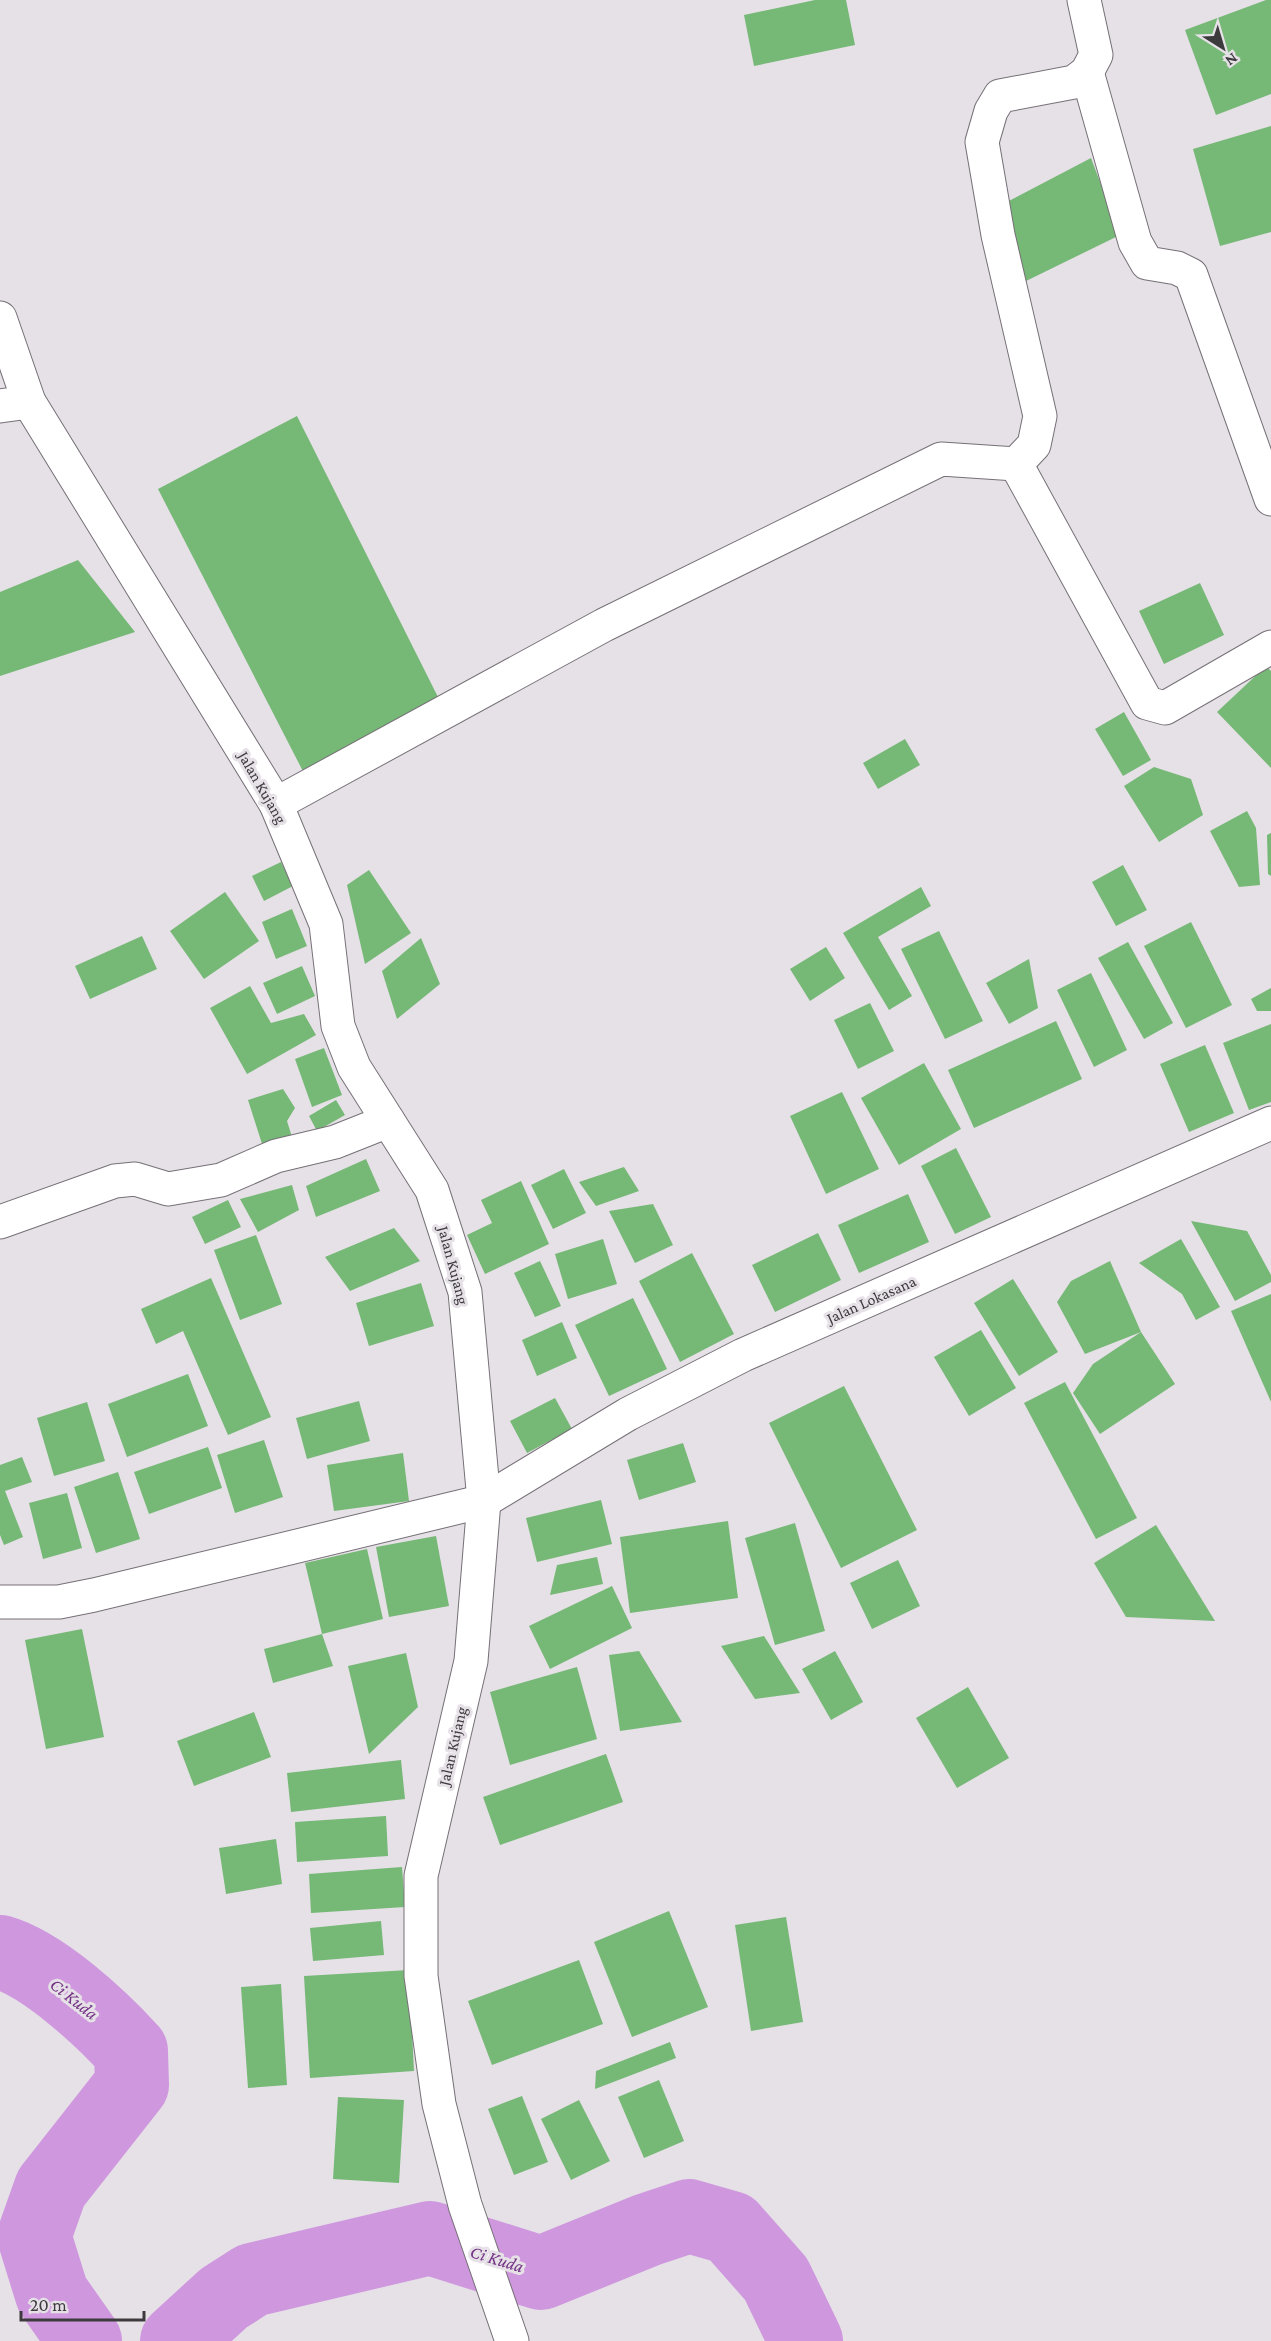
<svg xmlns="http://www.w3.org/2000/svg" width="1271" height="2341" font-family="'Crimson Pro',serif">
	<style>
		.lines { fill: none; stroke-linecap: round; stroke-linejoin: round }
		.river { stroke: #ce97de; stroke-width: 74 }
		.building { fill: #76b876 }
		.street-casing { stroke: #767077; stroke-width: 35 }
		.street { stroke: #fff; stroke-width: 33 }
		.labels { text-anchor: middle; stroke-width: 6; stroke-linejoin: round; paint-order: stroke }
		.street-label { font-size: 16px; fill: #3c3a3d; stroke: #e6e0e7 }
		.water-label { font-size: 18px; font-style: italic; fill: #733285; stroke: #e6e0e7 }
	</style>
	<rect width="100%" height="100%" fill="#e6e0e7"/>
	<g class="lines">
		<!-- river -->
		<g class="river">
			<path d="M0 1952C43 1964 101 2018 131 2051L132 2085 51 2188 34 2236 52 2294 85 2341"/>
			<path d="M177 2341 224 2298 252 2280 430 2238 541 2273 647 2230 689 2216 731 2228 776 2279 806 2341"/>
		</g>
	</g>
	<!-- building -->
	<g class="building">
		<path d="M815 0H846L855 45 754 66 744 15Z"/>
		<path d="M1266 0H1271V94L1216 115 1185 30Z"/>
		<path d="M1271 126V232L1220 246 1193 149Z"/>
		<path d="M1091 158 1120 235 1022 283 1005 203Z"/>
		<path d="M297 416 441 703 309 783 158 489Z"/>
		<path d="M78 560 135 632 0 676V592Z"/>
		<path d="M1200 583 1224 635 1164 664 1139 611Z"/>
		<path d="M1266 666 1271 671V768L1217 712Z"/>
		<path d="M1124 712 1151 760 1123 776 1095 729Z"/>
		<path d="M905 739 920 765 878 789 863 763Z"/>
		<path d="M1154 767 1191 779 1203 815 1159 842 1124 786Z"/>
		<path d="M1247 811 1256 828 1260 885 1239 887 1210 831Z"/>
		<path d="M1271 833V876L1268 874 1267 835Z"/>
		<path d="M281 862 293 886 264 901 252 876Z"/>
		<path d="M1123 865 1147 910 1116 926 1092 882Z"/>
		<path d="M369 870 411 933 365 964 347 885Z"/>
		<path d="M921 887 931 906 878 937 912 996 889 1010 843 933Z"/>
		<path d="M225 892 259 941 204 979 170 931Z"/>
		<path d="M292 909 307 946 276 959 262 922Z"/>
		<path d="M1191 922 1232 1005 1186 1028 1144 946Z"/>
		<path d="M939 931 983 1021 945 1039 901 949Z"/>
		<path d="M142 936 157 969 90 999 75 966Z"/>
		<path d="M421 938 440 984 397 1019 382 971Z"/>
		<path d="M1128 942 1173 1023 1144 1039 1098 958Z"/>
		<path d="M826 947 845 978 810 1001 790 969Z"/>
		<path d="M1029 959 1038 1008 1009 1024 986 983Z"/>
		<path d="M302 966 315 996 277 1014 263 983Z"/>
		<path d="M1091 973 1127 1050 1094 1067 1057 990Z"/>
		<path d="M250 986 271 1023 304 1014 316 1035 247 1074 210 1008Z"/>
		<path d="M1271 988V1011H1257L1251 999Z"/>
		<path d="M870 1003 894 1051 858 1069 834 1020Z"/>
		<path d="M1056 1021 1082 1079 974 1128 948 1070Z"/>
		<path d="M1271 1024V1102L1249 1110 1223 1043Z"/>
		<path d="M1205 1045 1234 1113 1189 1132 1160 1064Z"/>
		<path d="M324 1048 342 1095 312 1107 295 1059Z"/>
		<path d="M924 1063 961 1129 899 1165 861 1098Z"/>
		<path d="M283 1089 295 1108 287 1121 292 1137 263 1147 248 1100Z"/>
		<path d="M842 1092 879 1169 826 1194 790 1116Z"/>
		<path d="M336 1100 345 1115 317 1131 309 1116Z"/>
		<path d="M956 1148 991 1217 955 1234 921 1166Z"/>
		<path d="M366 1159 380 1191 316 1217 306 1186Z"/>
		<path d="M624 1167 639 1191 596 1206 579 1182Z"/>
		<path d="M564 1169 586 1213 553 1229 531 1185Z"/>
		<path d="M521 1181 549 1244 485 1274 467 1235 492 1223 481 1200Z"/>
		<path d="M292 1185 299 1210 258 1232 240 1199Z"/>
		<path d="M908 1194 929 1242 859 1273 838 1225Z"/>
		<path d="M228 1200 241 1227 205 1244 192 1217Z"/>
		<path d="M653 1204 673 1245 635 1263 609 1211Z"/>
		<path d="M1191 1221 1247 1231 1271 1275V1282L1235 1301Z"/>
		<path d="M394 1228 420 1261 350 1291 325 1257Z"/>
		<path d="M818 1233 841 1280 775 1312 752 1265Z"/>
		<path d="M256 1235 282 1304 240 1320 214 1250Z"/>
		<path d="M603 1239 617 1284 568 1299 555 1254Z"/>
		<path d="M1181 1239 1220 1307 1196 1320 1182 1294 1139 1263Z"/>
		<path d="M692 1253 734 1334 680 1362 639 1281Z"/>
		<path d="M540 1261 561 1306 535 1317 514 1273Z"/>
		<path d="M1110 1261 1141 1332 1175 1384 1100 1434 1073 1393 1093 1364 1141 1332 1085 1354 1057 1302 1071 1281Z"/>
		<path d="M211 1278 271 1417 228 1435 183 1331 156 1344 141 1309Z"/>
		<path d="M1013 1279 1058 1352 1019 1376 974 1303Z"/>
		<path d="M421 1283 434 1326 369 1346 356 1303Z"/>
		<path d="M1271 1294V1402L1231 1311Z"/>
		<path d="M633 1298 667 1369 609 1396 575 1325Z"/>
		<path d="M562 1322 577 1358 537 1376 522 1340Z"/>
		<path d="M981 1330 1016 1388 969 1416 934 1357Z"/>
		<path d="M188 1374 208 1426 127 1457 108 1404Z"/>
		<path d="M1065 1382 1137 1518 1096 1539 1024 1403Z"/>
		<path d="M844 1386 917 1530 841 1568 769 1423Z"/>
		<path d="M555 1398 572 1429 527 1453 510 1421Z"/>
		<path d="M359 1401 370 1441 307 1459 296 1418Z"/>
		<path d="M87 1402 105 1461 54 1476 37 1418Z"/>
		<path d="M264 1440 283 1497 235 1513 217 1455Z"/>
		<path d="M683 1443 696 1482 639 1500 627 1460Z"/>
		<path d="M208 1447 222 1488 149 1514 134 1472Z"/>
		<path d="M403 1453 409 1501 334 1511 327 1465Z"/>
		<path d="M22 1457 32 1482 5 1491 23 1537 4 1545 0 1535V1465Z"/>
		<path d="M118 1472 140 1539 96 1553 74 1487Z"/>
		<path d="M67 1493 82 1548 43 1559 29 1503Z"/>
		<path d="M601 1500 612 1544 537 1562 526 1518Z"/>
		<path d="M728 1521 738 1598 630 1613 620 1537Z"/>
		<path d="M795 1523 825 1631 775 1645 745 1538Z"/>
		<path d="M1156 1525 1215 1621 1126 1617 1094 1563Z"/>
		<path d="M436 1536 449 1606 389 1617 376 1547Z"/>
		<path d="M367 1549 383 1619 322 1634 305 1563Z"/>
		<path d="M597 1557 603 1584 550 1595 557 1565Z"/>
		<path d="M898 1560 920 1606 872 1629 850 1583Z"/>
		<path d="M612 1586 632 1628 550 1669 529 1626Z"/>
		<path d="M82 1629 104 1737 46 1749 25 1640Z"/>
		<path d="M322 1634 333 1666 273 1683 264 1649Z"/>
		<path d="M764 1636 800 1693 755 1699 721 1646Z"/>
		<path d="M639 1651 682 1722 620 1731 609 1655Z"/>
		<path d="M835 1651 863 1702 831 1720 802 1669Z"/>
		<path d="M406 1653 418 1707 369 1754 348 1666Z"/>
		<path d="M577 1667 597 1739 510 1765 490 1692Z"/>
		<path d="M968 1687 1009 1758 957 1788 916 1718Z"/>
		<path d="M254 1712 271 1757 194 1786 177 1741Z"/>
		<path d="M606 1754 623 1802 500 1845 483 1797Z"/>
		<path d="M401 1760 405 1799 291 1812 287 1773Z"/>
		<path d="M386 1816 388 1856 297 1862 295 1822Z"/>
		<path d="M276 1839 282 1884 226 1894 219 1848Z"/>
		<path d="M402 1867 405 1907 311 1913 309 1874Z"/>
		<path d="M669 1911 708 2007 632 2037 594 1942Z"/>
		<path d="M786 1917 803 2022 751 2031 735 1925Z"/>
		<path d="M381 1921 384 1955 313 1961 310 1928Z"/>
		<path d="M579 1960 603 2024 492 2065 468 2001Z"/>
		<path d="M409 1970 414 2071 310 2078 304 1976Z"/>
		<path d="M281 1984 287 2085 248 2088 241 1987Z"/>
		<path d="M670 2042 676 2058 595 2089 596 2071Z"/>
		<path d="M659 2080 684 2141 644 2158 618 2097Z"/>
		<path d="M522 2096 548 2162 514 2175 488 2109Z"/>
		<path d="M338 2097 404 2100 399 2183 333 2179Z"/>
		<path d="M579 2100 610 2161 571 2180 541 2119Z"/>
	</g>
	<g class="lines">
		<defs>
			<g id="street">
				<path d="M1087 72 1135 242 1147 263 1177 268 1191 275 1271 499"/>
				<path d="M0 318 29 402 276 804 326 924 338 1026 354 1067 432 1190 465 1292 484 1501 471 1661 421 1876V1976L439 2104 465 2205 512 2341"/>
				<path d="M0 406 29 402"/>
				<path d="M1016 464 1147 703 1165 708 1271 647"/>
				<path d="M276 804 604 625 941 459 1016 464 1034 445 1040 416 998 235 982 142 991 111 1000 96 1074 82 1087 72 1096 55 1084 0"/>
				<path d="M0 1222 115 1181 135 1179 168 1189 221 1180 276 1156 335 1142 388 1121"/>
				<path d="M0 1602H59L94 1595 484 1501 628 1414 743 1355 1271 1123"/>
			</g>
		</defs>
		<!-- street casing -->
		<use href="#street" class="street-casing"/>
		<!-- street -->
		<use href="#street" class="street"/>
	</g>
	<g class="labels">
		<!-- street labels -->
		<g class="street-label">
			<text transform="translate(263 787) rotate(60)" y="6">Jalan Kujang</text>
			<text transform="translate(454 1265) rotate(75)" y="6">Jalan Kujang</text>
			<text transform="translate(871 1299) rotate(-24)" y="6">Jalan Lokasana</text>
			<text transform="translate(452 1746) rotate(-77)" y="6">Jalan Kujang</text>
		</g>
		<!-- water labels -->
		<g class="water-label">
			<text transform="translate(74 1999) rotate(38)" y="6">Ci Kuda</text>
			<text transform="translate(497 2259) rotate(17)" y="6">Ci Kuda</text>
		</g>
	</g>
	<!-- north arrow -->
	<g transform="translate(1223 48) rotate(143)" stroke="#e6e0e7" stroke-width="4.5" paint-order="stroke">
	<path d="M0-4.5L10 22L0 15L-10 22Z" fill="#3c3a3d"/>
	<text y="-9" font-size="16" font-weight="bold" text-anchor="middle" fill="#3c3a3d">N</text>
	</g>
	<!-- scale -->
	<path d="M21 2311v9h123v-9" fill="none" stroke="#3c3a3d" stroke-width="3"/>
	<text x="30" y="2311" font-size="18" fill="#3c3a3d" stroke="#e6e0e7" stroke-width="4.5" paint-order="stroke">20 m</text>
</svg>
